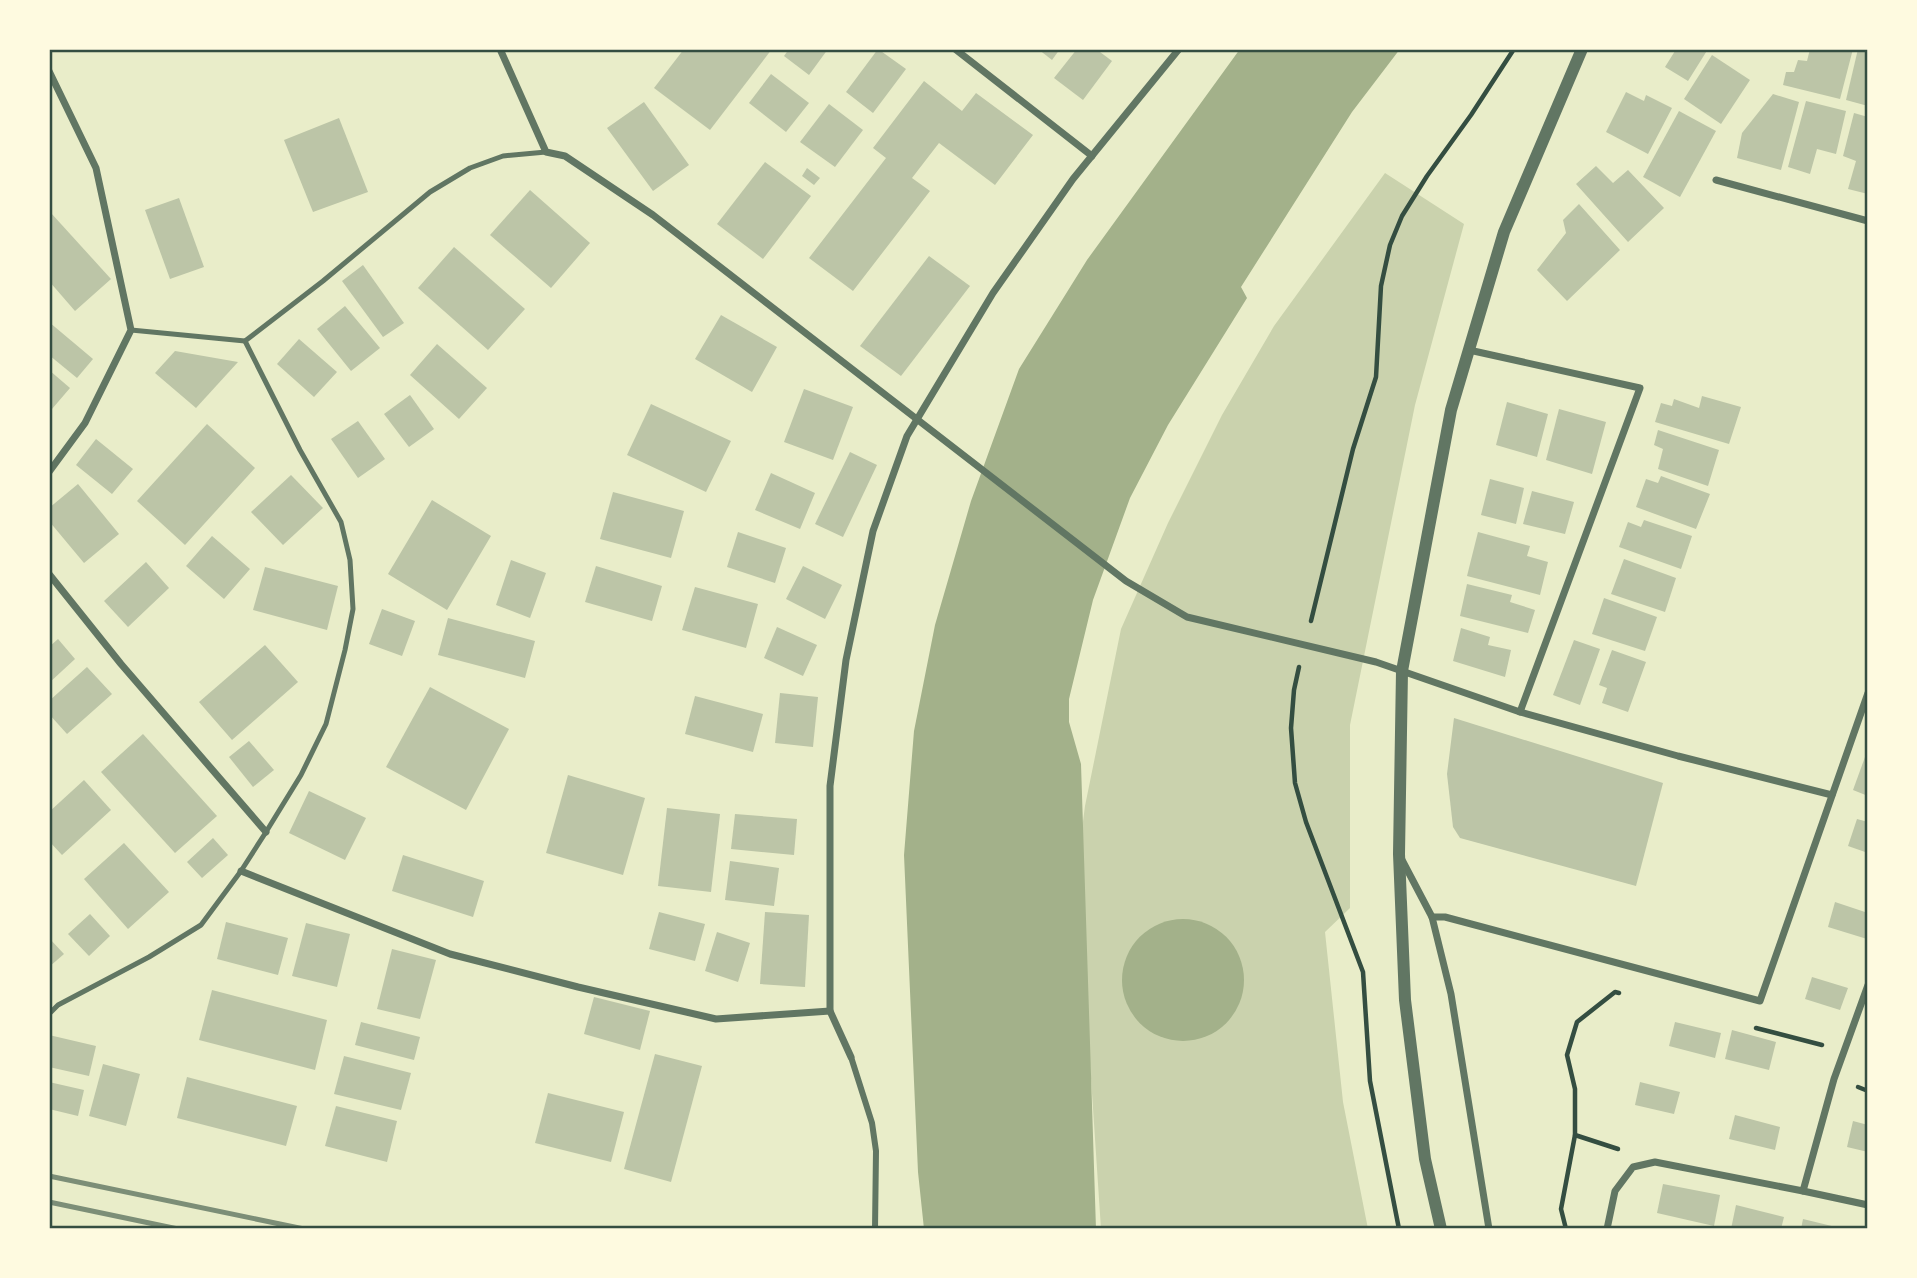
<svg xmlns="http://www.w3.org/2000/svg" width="1917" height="1278" font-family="'IBM Plex Sans',sans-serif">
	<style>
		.green { fill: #cad2ad }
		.water { fill: #a3b18a }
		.building { fill: #bcc5a7 }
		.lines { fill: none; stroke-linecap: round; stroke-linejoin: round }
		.path { stroke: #344e41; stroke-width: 4.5 }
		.service { stroke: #617663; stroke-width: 5 }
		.pedestrian { stroke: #617663; stroke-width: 6 }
		.minor { stroke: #617663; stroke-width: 7 }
		.tertiary { stroke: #617663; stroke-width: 12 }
		.rail { stroke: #7c8e77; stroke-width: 5 }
		.neatline { fill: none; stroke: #344e41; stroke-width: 2.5 }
	</style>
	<rect width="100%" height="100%" fill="#e9edc9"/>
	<!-- green -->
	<path class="green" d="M1385 173 1464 224 1415 405 1350 725V908L1325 932 1343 1102 1368 1229H1101L1077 867 1085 806 1121 629 1168 523 1222 415 1274 326Z"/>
	<!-- water -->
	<g class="water">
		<path d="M1240 49H1400L1352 112 1241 287 1247 298 1168 425 1130 498 1093 600 1069 699V722L1081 764 1096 1229H924L918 1172 904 855 914 731 935 625 971 501 1019 369 1087 260Z"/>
		<circle cx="1183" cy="980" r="61"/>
	</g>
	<!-- building -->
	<g class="building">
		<path d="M684 49H772L710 130 654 88Z"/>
		<path d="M789 49H828L809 75 784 56Z"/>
		<path d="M878 49 906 69 873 113 846 92Z"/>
		<path d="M1038 49H1060L1052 60Z"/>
		<path d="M1077 49H1096L1112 61 1083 100 1054 78Z"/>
		<path d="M1672 49H1708L1688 81 1665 67 1675 51Z"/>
		<path d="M1810 49H1853L1840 99 1783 85 1786 72H1794L1798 60 1807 61Z"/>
		<path d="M1858 49H1868V106L1846 100Z"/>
		<path d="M1712 55 1750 80 1721 124 1684 99Z"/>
		<path d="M771 74 809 103 786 132 749 103Z"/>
		<path d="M924 81 962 111 976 93 1033 135 995 185 939 143 912 178 930 191 853 291 809 258 886 158 873 148Z"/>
		<path d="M1626 92 1644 101 1646 95 1672 108 1648 154 1606 132Z"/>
		<path d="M1773 94 1799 102 1781 170 1737 158 1742 133Z"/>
		<path d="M1806 101 1846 111 1836 154 1817 149 1810 174 1788 167Z"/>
		<path d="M644 102 689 165 653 191 607 128Z"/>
		<path d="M829 104 863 130 835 167 800 142Z"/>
		<path d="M1679 111 1716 131 1680 197 1643 177Z"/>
		<path d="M1854 113 1868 117V194L1848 189 1856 161 1843 156Z"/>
		<path d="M339 118 368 192 313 212 284 140Z"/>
		<path d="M765 162 811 196 763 259 717 224Z"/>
		<path d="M1596 166 1613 183 1628 170 1664 208 1628 242 1576 184Z"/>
		<path d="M807 168 820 178 814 185 802 176Z"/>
		<path d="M530 190 590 243 551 288 490 235Z"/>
		<path d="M179 198 204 267 170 279 145 210Z"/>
		<path d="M1579 204 1620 250 1567 301 1537 270 1566 233 1563 220Z"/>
		<path d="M51 213 111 279 75 311 49 281V215Z"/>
		<path d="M454 247 525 309 488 350 418 288Z"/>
		<path d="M929 256 970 286 901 376 860 346Z"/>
		<path d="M363 265 404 323 383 337 342 281Z"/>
		<path d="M345 306 380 348 351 371 317 329Z"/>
		<path d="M721 315 777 347 752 392 695 359Z"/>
		<path d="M49 322 93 359 77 378 49 355Z"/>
		<path d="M299 339 337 372 314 397 277 364Z"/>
		<path d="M437 344 487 388 459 419 410 375Z"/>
		<path d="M175 351 238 362 196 408 155 373Z"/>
		<path d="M49 370 70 388 52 409 49 406Z"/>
		<path d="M804 389 853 407 833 460 784 442Z"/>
		<path d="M410 395 434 429 409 447 384 414Z"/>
		<path d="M1702 396 1741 407 1729 444 1655 422 1661 403 1672 406 1674 399 1699 408Z"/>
		<path d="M1507 402 1548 414 1537 457 1496 445Z"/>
		<path d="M651 404 731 441 706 492 627 455Z"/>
		<path d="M1559 409 1606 422 1592 474 1546 460Z"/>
		<path d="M358 421 385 459 358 478 331 439Z"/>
		<path d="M207 424 255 468 185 545 137 501Z"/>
		<path d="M1658 430 1719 450 1708 486 1658 469 1663 449 1654 445Z"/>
		<path d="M96 439 133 469 112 494 76 465Z"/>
		<path d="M850 452 877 465 843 537 815 524Z"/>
		<path d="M771 473 815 493 800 529 755 510Z"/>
		<path d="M291 475 323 508 283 545 251 512Z"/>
		<path d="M1661 476 1710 494 1696 529 1636 507 1646 479 1658 483Z"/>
		<path d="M1490 479 1524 488 1516 524 1481 515Z"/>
		<path d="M78 484 119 534 84 563 49 521V508Z"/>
		<path d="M1532 491 1574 502 1565 534 1523 524Z"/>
		<path d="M613 492 684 511 671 558 600 539Z"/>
		<path d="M432 500 491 536 447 610 388 574Z"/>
		<path d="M1644 520 1692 536 1681 569 1619 547 1628 522 1641 527Z"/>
		<path d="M738 532 786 548 775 583 727 567Z"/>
		<path d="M1478 532 1530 546 1527 556 1548 562 1540 595 1467 576Z"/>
		<path d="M212 536 250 569 224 599 186 566Z"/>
		<path d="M1624 559 1676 578 1665 612 1611 594Z"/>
		<path d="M511 560 546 573 530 618 496 605Z"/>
		<path d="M146 562 169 588 128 627 104 601Z"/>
		<path d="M596 566 662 586 652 621 585 602Z"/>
		<path d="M803 566 842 585 825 619 786 599Z"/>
		<path d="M265 567 338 586 327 630 253 610Z"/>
		<path d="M1467 584 1512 595 1510 602 1535 610 1528 633 1460 616Z"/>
		<path d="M695 587 758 604 746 648 682 630Z"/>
		<path d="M1604 598 1657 617 1645 651 1592 634Z"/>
		<path d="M382 609 415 621 402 656 369 644Z"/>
		<path d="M448 618 535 641 525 678 438 655Z"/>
		<path d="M777 627 817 645 803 676 764 658Z"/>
		<path d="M1461 628 1490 637 1488 645 1511 650 1505 677 1453 661Z"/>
		<path d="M58 639 75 659 49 683V647Z"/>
		<path d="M1574 640 1600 649 1580 705 1553 695Z"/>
		<path d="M265 645 298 682 232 740 199 702Z"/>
		<path d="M1612 650 1646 662 1628 712 1602 703 1607 688 1599 685Z"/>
		<path d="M87 667 112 694 67 734 49 714V701Z"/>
		<path d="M430 687 509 729 466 810 386 767Z"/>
		<path d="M780 693 818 697 813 747 775 743Z"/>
		<path d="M695 696 763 714 753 752 685 734Z"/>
		<path d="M1454 718 1663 783 1636 886 1460 838 1453 827 1447 774Z"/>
		<path d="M143 734 217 816 175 853 101 772Z"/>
		<path d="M249 741 274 770 253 787 229 757Z"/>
		<path d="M1865 757 1868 758V796L1853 790Z"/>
		<path d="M568 775 645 798 623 875 546 853Z"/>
		<path d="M84 780 111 810 62 855 49 841V812Z"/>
		<path d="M309 791 366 818 345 860 289 833Z"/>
		<path d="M667 808 720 814 711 892 658 886Z"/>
		<path d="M735 814 797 819 794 855 731 849Z"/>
		<path d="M1857 819 1868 822V853L1848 846Z"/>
		<path d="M213 838 228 855 202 878 187 862Z"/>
		<path d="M124 843 169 892 128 929 84 879Z"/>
		<path d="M403 855 484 881 473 917 392 891Z"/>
		<path d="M730 861 779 868 774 906 725 900Z"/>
		<path d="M1835 902 1868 913 1867 939 1828 927Z"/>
		<path d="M659 912 705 924 695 961 649 949Z"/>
		<path d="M765 912 809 915 805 987 760 984Z"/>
		<path d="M90 914 110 936 89 956 68 934Z"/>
		<path d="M226 922 288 938 278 975 217 959Z"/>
		<path d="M306 923 350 934 337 987 292 976Z"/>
		<path d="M717 932 750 943 738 982 705 971Z"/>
		<path d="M49 938 64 954 49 967Z"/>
		<path d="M392 949 436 960 420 1019 377 1009Z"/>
		<path d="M1812 977 1848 988 1840 1010 1805 999Z"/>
		<path d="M212 990 327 1020 315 1070 199 1040Z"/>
		<path d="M594 997 650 1011 640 1050 584 1034Z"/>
		<path d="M361 1022 420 1037 414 1060 355 1045Z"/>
		<path d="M1675 1022 1721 1033 1715 1058 1669 1046Z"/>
		<path d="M1732 1030 1776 1042 1769 1070 1725 1059Z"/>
		<path d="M49 1035 96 1046 89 1076 49 1067Z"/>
		<path d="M655 1054 702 1066 671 1182 624 1169Z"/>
		<path d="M344 1056 411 1073 401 1110 334 1094Z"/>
		<path d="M103 1064 140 1074 126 1126 89 1116Z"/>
		<path d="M187 1077 297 1106 286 1146 177 1118Z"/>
		<path d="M49 1082 84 1090 78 1116 49 1109Z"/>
		<path d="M1640 1082 1680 1092 1674 1114 1635 1105Z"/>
		<path d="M548 1093 624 1112 611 1162 535 1143Z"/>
		<path d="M336 1106 397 1121 387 1162 325 1146Z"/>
		<path d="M1735 1115 1780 1127 1775 1150 1729 1139Z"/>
		<path d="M1853 1121 1868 1125V1152L1847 1147Z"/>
		<path d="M1663 1184 1720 1195 1714 1226 1657 1213Z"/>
		<path d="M1736 1205 1784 1217 1781 1229H1731Z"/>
		<path d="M1803 1219 1840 1228V1229H1801Z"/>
	</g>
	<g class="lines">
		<!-- path -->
		<g class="path">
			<path d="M1311 621 1353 449 1376 377 1381 286 1390 245 1402 216 1427 176 1471 115 1514 49"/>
			<path d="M1299 667 1294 690 1291 728 1295 783 1306 822 1363 972 1370 1081 1399 1229"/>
			<path d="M1756 1028 1822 1045"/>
			<path d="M1858 1087 1868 1091"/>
			<path d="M1575 1135 1618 1149"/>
			<path d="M1566 1229 1561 1209 1575 1135V1089L1567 1055 1577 1022 1615 992 1619 993"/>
		</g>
		<!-- service -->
		<g class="service">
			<path d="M131 330 245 341"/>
			<path d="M49 1014 58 1005 149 957 201 925 241 871 266 832 301 775 326 724 345 650 353 609 350 560 341 522 300 450 245 341 323 281 430 192 470 168 503 156 546 152"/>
		</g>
		<!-- pedestrian -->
		<path class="pedestrian" d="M851 1057 872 1123 876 1151 875 1229"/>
		<!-- minor -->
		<g class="minor">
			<path d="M500 49 546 152 565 156 653 215 1126 581 1187 617 1376 662 1520 712 1678 756 1832 795"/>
			<path d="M955 49 1092 156"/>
			<path d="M49 71 96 168 131 330 85 423 49 472"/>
			<path d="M1716 180 1868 221"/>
			<path d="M1469 350 1640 388 1520 712"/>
			<path d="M49 574 121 664 266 832"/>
			<path d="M1401 858 1432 917 1451 994 1489 1229"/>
			<path d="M241 871 450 954 578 987 716 1019 830 1011 851 1057"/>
			<path d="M1432 917H1445L1760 1001 1868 693"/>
			<path d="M830 1011V786L846 660 873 531 907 436 993 293 1073 179 1179 49"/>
			<path d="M1803 1191 1868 1205"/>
			<path d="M1607 1229 1615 1191 1633 1167 1655 1162 1803 1191 1834 1079 1868 985"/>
		</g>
		<!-- tertiary -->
		<path class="tertiary" d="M1441 1229 1425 1159 1405 1000 1399 854 1402 671 1451 410 1504 232 1582 49"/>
		<!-- rail -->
		<g class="rail">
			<path d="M49 1176 304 1229"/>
			<path d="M49 1202 178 1229"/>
			<path d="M49 1228 56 1229"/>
		</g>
	</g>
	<!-- border -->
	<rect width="1917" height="1278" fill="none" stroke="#fefae0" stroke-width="102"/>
	<rect x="51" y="51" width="1815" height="1176" class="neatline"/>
</svg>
